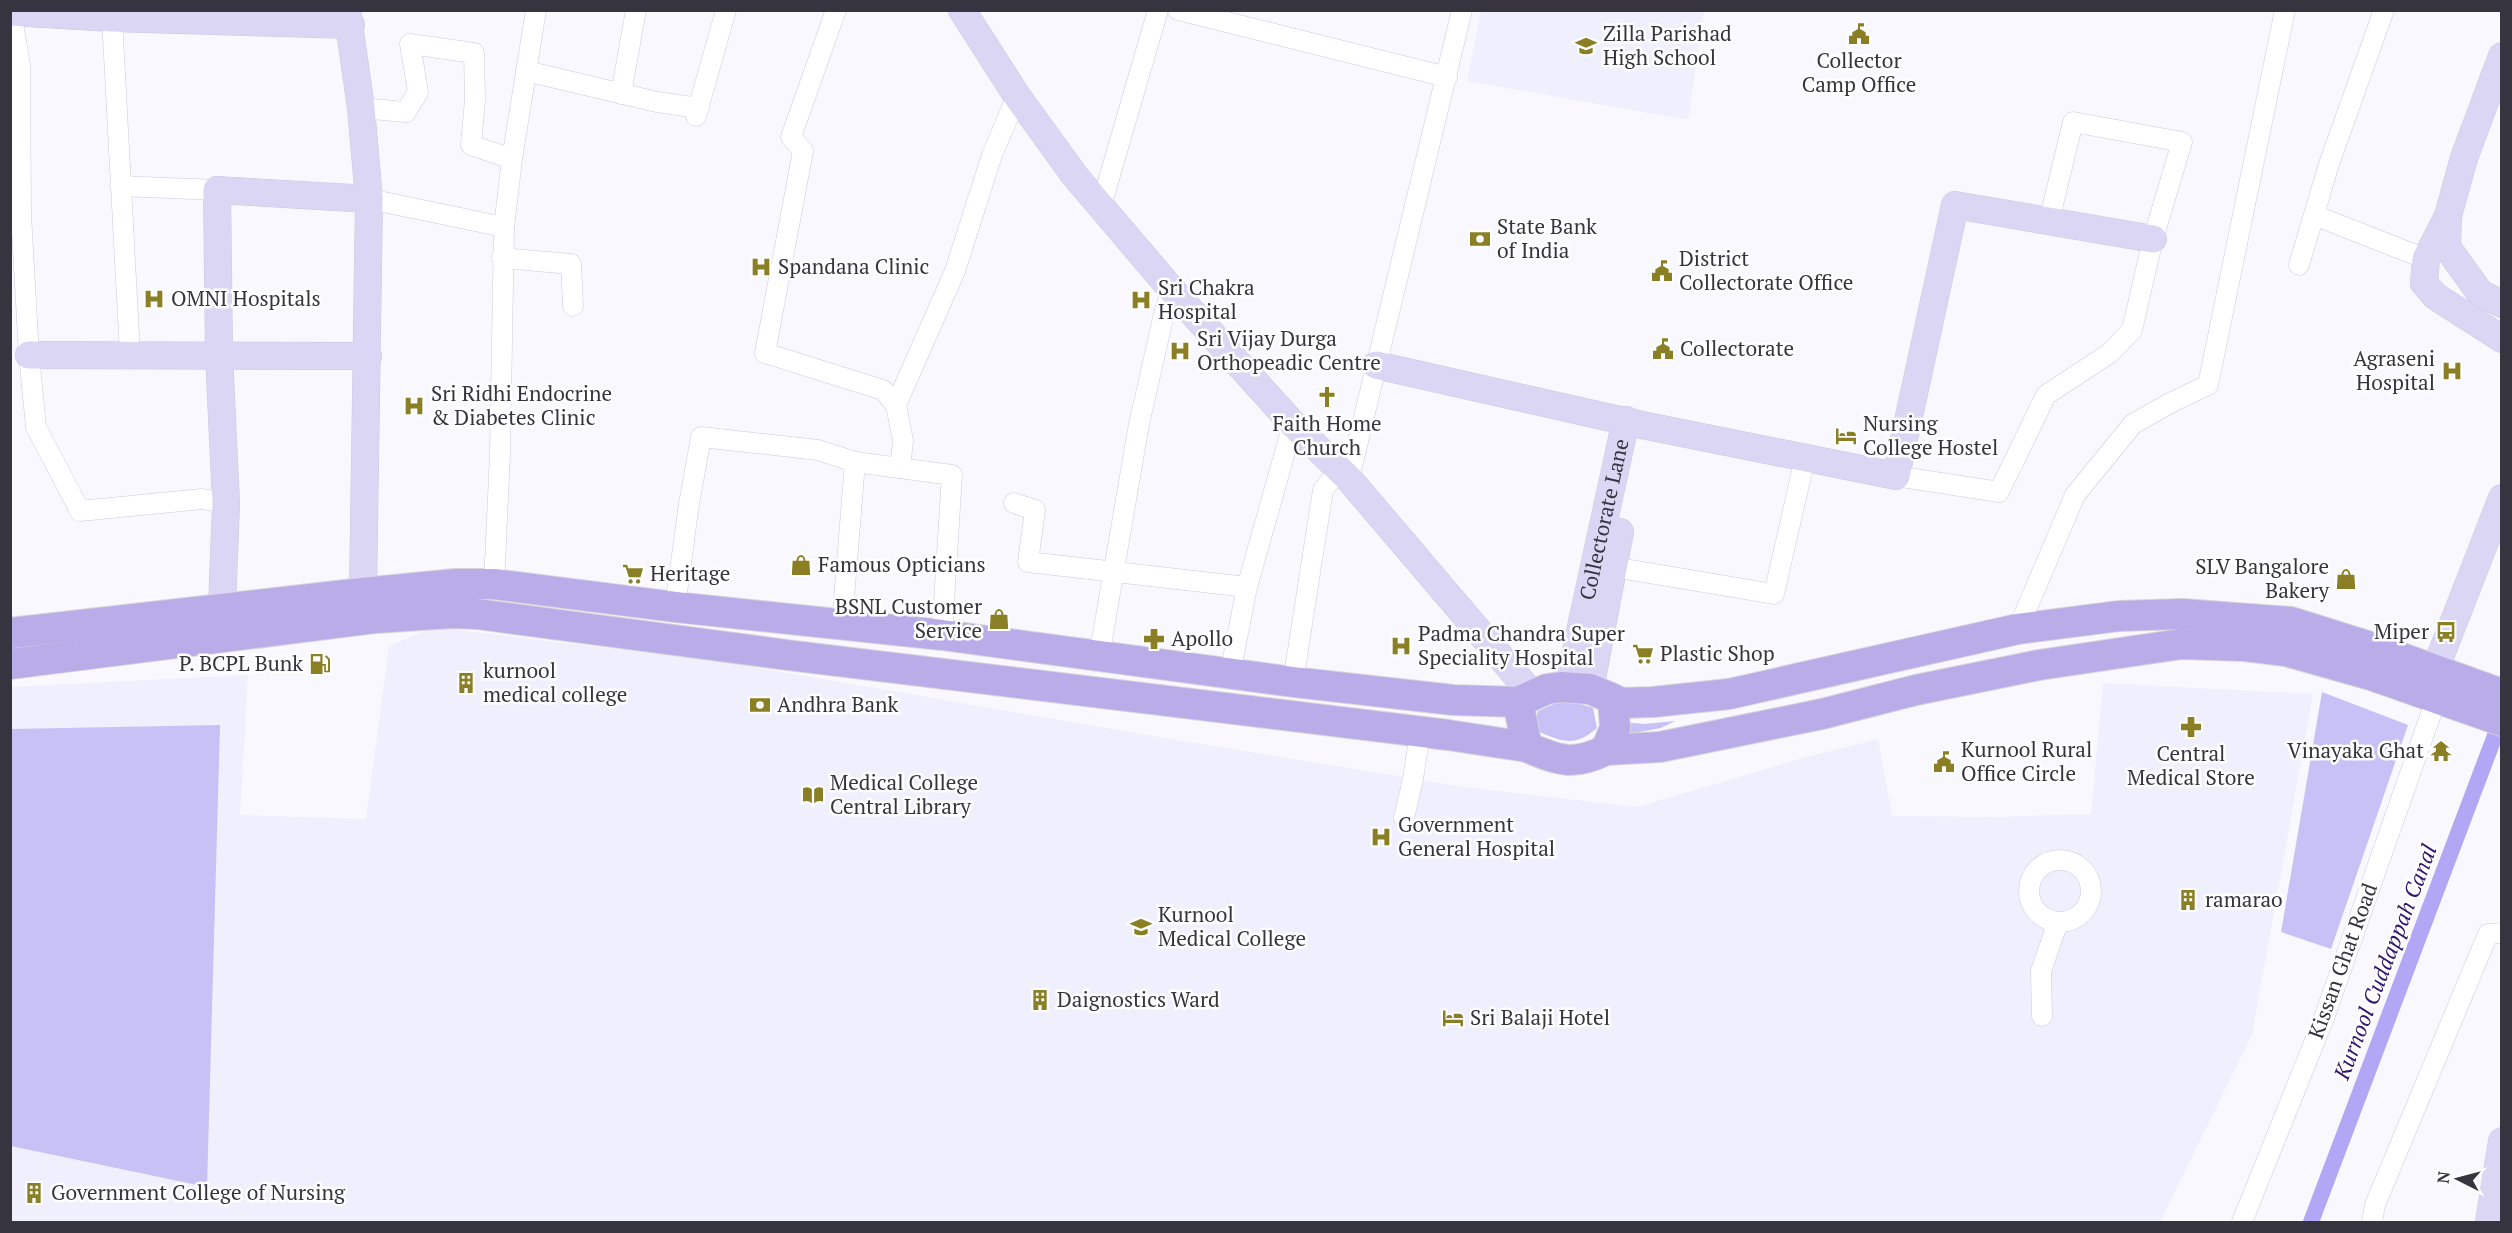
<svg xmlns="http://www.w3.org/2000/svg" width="2512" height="1233" font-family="'PT Serif',serif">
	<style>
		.built { fill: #f0effd }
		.green { fill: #c7c1f6 }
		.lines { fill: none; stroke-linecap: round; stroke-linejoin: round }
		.canal { stroke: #b2a7f5; stroke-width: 16 }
		.street-casing { stroke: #cbc9e3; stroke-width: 21 }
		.secondary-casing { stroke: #cbc9e3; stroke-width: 28 }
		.primary-casing { stroke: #d7d6d9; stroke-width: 32 }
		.street { stroke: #fff; stroke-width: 20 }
		.secondary { stroke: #dbd6f4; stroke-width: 27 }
		.primary { stroke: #b8ace9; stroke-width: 30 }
		.labels { text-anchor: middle; stroke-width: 5; stroke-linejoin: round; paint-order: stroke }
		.poi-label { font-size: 21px; fill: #36343f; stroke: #fff; text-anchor: start }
		.street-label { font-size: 21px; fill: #36343f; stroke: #fff }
		.water-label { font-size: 22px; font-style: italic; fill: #32166e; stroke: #fff }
	</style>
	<rect width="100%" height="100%" fill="#f9f8fe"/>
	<!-- built -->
	<g class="built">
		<path d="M1481 11H1704L1688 120 1467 81Z"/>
		<path d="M434 627 724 662 1176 740 1471 788 1637 807 1806 757 1878 739 1892 816 1993 817 2091 814 2103 683 2313 694 2252 1035 2160 1222H11V687L248 675 240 815 366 819 389 646Z"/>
	</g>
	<!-- green -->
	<g class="green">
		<path d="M2322 692 2408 725 2331 949 2281 932Z"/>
		<path d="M1565 699 1593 708 1597 728C1575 747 1563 742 1539 732L1535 721 1538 711Z"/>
		<path d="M1675 721 1661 728 1623 735V722L1644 724Z"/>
		<path d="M220 725 207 1187 11 1146V729Z"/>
	</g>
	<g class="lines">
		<!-- canal -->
		<path class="canal" d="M2311 1222 2502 717"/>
		<defs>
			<g id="street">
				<path d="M836 10 791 137 803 151 765 353 883 390 896 405 903 441 900 468"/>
				<path d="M1178 10 1447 77"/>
				<path d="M11 12 20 65 21 214 29 355 36 427 80 511 202 499 226 503"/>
				<path d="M112 18 130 354"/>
				<path d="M526 71 657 102 699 108"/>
				<path d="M621 94 636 10"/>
				<path d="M361 108 406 112 418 92 410 44 474 53 475 100 471 145 512 159"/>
				<path d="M696 116 726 10"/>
				<path d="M120 186 217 190"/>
				<path d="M369 199 504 227"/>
				<path d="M1101 206 1158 10"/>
				<path d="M2314 215 2426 259"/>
				<path d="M502 258 571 264 573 306"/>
				<path d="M2299 265 2329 164 2384 10"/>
				<path d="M896 405 955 271 992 155 1017 96"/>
				<path d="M855 462 952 475 942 635"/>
				<path d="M1896 476 1999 492 2046 395 2110 353 2132 330 2153 239 2182 142 2073 122 2049 221"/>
				<path d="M1349 479 1462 10"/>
				<path d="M1014 503 1035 510 1028 562 1247 587 1293 424"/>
				<path d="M1613 567 1774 594 1805 458"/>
				<path d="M494 584 500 454 504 227 512 159 536 10"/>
				<path d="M675 607 689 504 701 437 818 450 855 462 842 624"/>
				<path d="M2018 629 2075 495 2133 424 2172 402 2208 385 2285 10"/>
				<path d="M1099 657 1139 424 1165 310 1172 290"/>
				<path d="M1230 674 1247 587"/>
				<path d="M1293 682 1323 490 1339 470"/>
				<path d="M1404 818 1413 779 1420 732"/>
				<circle cx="2060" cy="891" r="31"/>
				<path d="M2042 1016 2041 971 2058 922"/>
				<path d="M2242 1222 2324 1018 2437 697"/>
				<path d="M2372 1222 2375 1205 2488 934 2502 933"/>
			</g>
			<g id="secondary">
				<path d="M347 10 361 108 369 199 363 593"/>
				<path d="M962 10 1017 96 1075 176 1172 290 1293 424 1349 479 1532 694"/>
				<path d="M10 12 112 18 351 25"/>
				<path d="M2502 56 2464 158 2448 216 2447 247 2480 293 2502 304"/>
				<path d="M2446 220 2426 259 2424 283 2435 296 2502 339"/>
				<path d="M29 355 368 356"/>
				<path d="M1376 365 1642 425 1896 476 1955 205 2153 239"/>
				<path d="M222 608 226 503 219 354 217 190 369 199"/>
				<path d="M2435 670 2502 498"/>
				<path id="s1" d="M1561 687 1572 668 1626 420"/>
				<path d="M1590 689 1620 532"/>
				<path d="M2489 1222 2502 1141"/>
			</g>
			<g id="primary">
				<path d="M10 633 363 593 456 584H494L675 607 942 635 1293 682 1453 700 1518 702 1547 689 1561 687 1590 689 1613 699 1615 728 1606 750C1574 766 1559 761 1527 747L1518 702"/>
				<path d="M10 664 375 618 452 613 477 614 787 655 1448 735 1527 747"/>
				<path d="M1613 699 1621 703 1653 702 1729 694 2018 629 2119 616 2182 614 2291 622 2377 649 2502 694"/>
				<path d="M1606 750 1660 747 1822 714 1916 690 2039 665 2181 644 2245 646 2286 651 2371 675 2502 721"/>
			</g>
		</defs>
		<!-- street casing -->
		<use href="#street" class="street-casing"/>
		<!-- secondary casing -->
		<use href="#secondary" class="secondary-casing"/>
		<!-- primary casing -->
		<use href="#primary" class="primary-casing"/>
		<!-- street -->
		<use href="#street" class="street"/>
		<!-- secondary -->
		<use href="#secondary" class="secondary"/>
		<!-- primary -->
		<use href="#primary" class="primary"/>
	</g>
	<!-- icons -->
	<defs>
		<symbol id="civic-bare" viewBox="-9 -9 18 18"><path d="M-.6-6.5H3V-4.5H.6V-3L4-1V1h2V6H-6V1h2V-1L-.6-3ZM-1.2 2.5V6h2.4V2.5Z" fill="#8a7f25" stroke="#fff" stroke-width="2.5" paint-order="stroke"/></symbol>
		<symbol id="school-bare" viewBox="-9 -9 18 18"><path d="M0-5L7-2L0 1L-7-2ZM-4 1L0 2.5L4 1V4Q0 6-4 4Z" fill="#8a7f25" stroke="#fff" stroke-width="2.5" paint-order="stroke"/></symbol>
		<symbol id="bank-bare" viewBox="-9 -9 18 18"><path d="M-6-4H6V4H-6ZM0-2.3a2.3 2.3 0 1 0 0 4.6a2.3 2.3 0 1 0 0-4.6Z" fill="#8a7f25" stroke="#fff" stroke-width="2.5" paint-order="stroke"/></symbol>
		<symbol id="hospital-bare" viewBox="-9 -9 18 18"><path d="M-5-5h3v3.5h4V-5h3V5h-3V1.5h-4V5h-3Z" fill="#8a7f25" stroke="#fff" stroke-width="2.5" paint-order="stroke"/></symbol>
		<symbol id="church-bare" viewBox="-9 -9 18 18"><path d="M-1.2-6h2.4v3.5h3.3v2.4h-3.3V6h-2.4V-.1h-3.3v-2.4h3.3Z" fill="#8a7f25" stroke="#fff" stroke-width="2.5" paint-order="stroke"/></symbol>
		<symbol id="hotel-bare" viewBox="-9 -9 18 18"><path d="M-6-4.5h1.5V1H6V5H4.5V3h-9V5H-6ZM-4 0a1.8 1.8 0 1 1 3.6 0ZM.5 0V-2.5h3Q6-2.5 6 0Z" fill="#8a7f25" stroke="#fff" stroke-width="2.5" paint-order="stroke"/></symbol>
		<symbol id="shop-bare" viewBox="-9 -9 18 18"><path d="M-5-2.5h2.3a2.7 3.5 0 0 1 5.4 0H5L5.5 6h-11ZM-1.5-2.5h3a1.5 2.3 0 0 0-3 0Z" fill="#8a7f25" stroke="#fff" stroke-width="2.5" paint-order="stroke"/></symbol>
		<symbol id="supermarket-bare" viewBox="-9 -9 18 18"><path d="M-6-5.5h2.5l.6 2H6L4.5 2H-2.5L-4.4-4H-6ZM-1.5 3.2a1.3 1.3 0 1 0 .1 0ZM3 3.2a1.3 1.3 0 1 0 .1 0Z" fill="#8a7f25" stroke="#fff" stroke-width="2.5" paint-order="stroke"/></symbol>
		<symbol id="bus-bare" viewBox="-9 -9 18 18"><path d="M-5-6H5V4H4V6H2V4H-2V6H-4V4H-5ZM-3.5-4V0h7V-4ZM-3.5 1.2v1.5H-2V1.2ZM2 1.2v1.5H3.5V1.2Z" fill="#8a7f25" stroke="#fff" stroke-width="2.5" paint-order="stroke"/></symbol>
		<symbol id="pharmacy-bare" viewBox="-9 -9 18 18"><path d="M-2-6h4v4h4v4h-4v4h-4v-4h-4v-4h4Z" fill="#8a7f25" stroke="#fff" stroke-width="2.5" paint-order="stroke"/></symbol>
		<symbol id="fuel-bare" viewBox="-9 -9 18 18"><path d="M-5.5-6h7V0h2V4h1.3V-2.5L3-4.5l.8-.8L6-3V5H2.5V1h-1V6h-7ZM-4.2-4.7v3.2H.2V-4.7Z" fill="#8a7f25" stroke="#fff" stroke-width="2.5" paint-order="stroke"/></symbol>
		<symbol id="building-bare" viewBox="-9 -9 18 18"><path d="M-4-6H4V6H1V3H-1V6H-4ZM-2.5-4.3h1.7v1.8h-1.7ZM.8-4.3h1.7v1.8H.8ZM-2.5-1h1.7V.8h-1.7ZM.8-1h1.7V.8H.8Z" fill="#8a7f25" stroke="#fff" stroke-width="2.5" paint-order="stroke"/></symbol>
		<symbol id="temple-bare" viewBox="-9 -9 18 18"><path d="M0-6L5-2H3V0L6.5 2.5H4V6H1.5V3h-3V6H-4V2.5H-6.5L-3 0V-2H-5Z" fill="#8a7f25" stroke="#fff" stroke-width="2.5" paint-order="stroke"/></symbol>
		<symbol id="library-bare" viewBox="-9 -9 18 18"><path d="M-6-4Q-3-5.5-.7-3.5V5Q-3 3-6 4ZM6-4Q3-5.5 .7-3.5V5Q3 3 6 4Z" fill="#8a7f25" stroke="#fff" stroke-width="2.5" paint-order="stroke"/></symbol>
		<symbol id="university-bare" viewBox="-9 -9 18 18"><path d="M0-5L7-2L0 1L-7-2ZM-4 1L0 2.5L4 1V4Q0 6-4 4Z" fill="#8a7f25" stroke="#fff" stroke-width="2.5" paint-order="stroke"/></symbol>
	</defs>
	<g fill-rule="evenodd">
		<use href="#civic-bare" x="1844" y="19" width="30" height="30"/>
		<use href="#school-bare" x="1571" y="31" width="30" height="30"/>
		<use href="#bank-bare" x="1465" y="224" width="30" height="30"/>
		<use href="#hospital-bare" x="746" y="252" width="30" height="30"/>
		<use href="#civic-bare" x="1647" y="256" width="30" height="30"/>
		<use href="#hospital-bare" x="139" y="284" width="30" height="30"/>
		<use href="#hospital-bare" x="1126" y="285" width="30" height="30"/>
		<use href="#civic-bare" x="1648" y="334" width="30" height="30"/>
		<use href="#hospital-bare" x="1165" y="336" width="30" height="30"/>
		<use href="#hospital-bare" x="2437" y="356" width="30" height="30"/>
		<use href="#church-bare" x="1312" y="382" width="30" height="30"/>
		<use href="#hospital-bare" x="399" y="391" width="30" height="30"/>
		<use href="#hotel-bare" x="1831" y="421" width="30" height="30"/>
		<use href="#shop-bare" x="786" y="550" width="30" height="30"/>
		<use href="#supermarket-bare" x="618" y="559" width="30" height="30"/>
		<use href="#shop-bare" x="2331" y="564" width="30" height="30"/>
		<use href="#shop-bare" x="984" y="604" width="30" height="30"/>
		<use href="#bus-bare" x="2431" y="617" width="30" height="30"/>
		<use href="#pharmacy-bare" x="1139" y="624" width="30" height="30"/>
		<use href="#hospital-bare" x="1386" y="631" width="30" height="30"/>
		<use href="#supermarket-bare" x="1628" y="639" width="30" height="30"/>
		<use href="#fuel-bare" x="305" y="649" width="30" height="30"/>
		<use href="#building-bare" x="451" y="668" width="30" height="30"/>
		<use href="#bank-bare" x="745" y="690" width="30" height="30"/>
		<use href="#pharmacy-bare" x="2176" y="712" width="30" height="30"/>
		<use href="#temple-bare" x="2426" y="736" width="30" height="30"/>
		<use href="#civic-bare" x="1929" y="747" width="30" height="30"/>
		<use href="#library-bare" x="798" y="780" width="30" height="30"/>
		<use href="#hospital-bare" x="1366" y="822" width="30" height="30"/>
		<use href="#building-bare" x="2173" y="885" width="30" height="30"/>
		<use href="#university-bare" x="1126" y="912" width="30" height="30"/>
		<use href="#building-bare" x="1025" y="985" width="30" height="30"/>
		<use href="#hotel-bare" x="1438" y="1003" width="30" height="30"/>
		<use href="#building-bare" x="19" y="1178" width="30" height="30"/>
	</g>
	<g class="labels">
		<!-- poi labels -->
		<g class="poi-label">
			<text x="1603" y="41">Zilla Parishad<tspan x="1603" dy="24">High School</tspan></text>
			<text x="1859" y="68" text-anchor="middle">Collector<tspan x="1859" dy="24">Camp Office</tspan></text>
			<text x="1497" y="234">State Bank<tspan x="1497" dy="24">of India</tspan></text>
			<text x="1679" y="266">District<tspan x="1679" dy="24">Collectorate Office</tspan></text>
			<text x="778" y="274">Spandana Clinic</text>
			<text x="1158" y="295">Sri Chakra<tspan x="1158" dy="24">Hospital</tspan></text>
			<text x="171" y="306">OMNI Hospitals</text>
			<text x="1197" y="346">Sri Vijay Durga<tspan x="1197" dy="24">Orthopeadic Centre</tspan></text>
			<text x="1680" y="356">Collectorate</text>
			<text x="2435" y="366" text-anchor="end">Agraseni<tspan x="2435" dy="24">Hospital</tspan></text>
			<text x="431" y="401">Sri Ridhi Endocrine<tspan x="431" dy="24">&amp; Diabetes Clinic</tspan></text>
			<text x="1327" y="431" text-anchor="middle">Faith Home<tspan x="1327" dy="24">Church</tspan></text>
			<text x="1863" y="431">Nursing<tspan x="1863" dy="24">College Hostel</tspan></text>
			<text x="818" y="572">Famous Opticians</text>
			<text x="2329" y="574" text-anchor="end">SLV Bangalore<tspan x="2329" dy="24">Bakery</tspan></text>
			<text x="650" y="581">Heritage</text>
			<text x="982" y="614" text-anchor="end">BSNL Customer<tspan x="982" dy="24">Service</tspan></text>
			<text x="2429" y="639" text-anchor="end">Miper</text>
			<text x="1418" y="641">Padma Chandra Super<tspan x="1418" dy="24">Speciality Hospital</tspan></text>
			<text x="1171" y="646">Apollo</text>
			<text x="1660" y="661">Plastic Shop</text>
			<text x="303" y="671" text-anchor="end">P. BCPL Bunk</text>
			<text x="483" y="678">kurnool<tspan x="483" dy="24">medical college</tspan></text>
			<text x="777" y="712">Andhra Bank</text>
			<text x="1961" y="757">Kurnool Rural<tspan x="1961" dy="24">Office Circle</tspan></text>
			<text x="2424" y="758" text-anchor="end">Vinayaka Ghat</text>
			<text x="2191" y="761" text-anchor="middle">Central<tspan x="2191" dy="24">Medical Store</tspan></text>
			<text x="830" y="790">Medical College<tspan x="830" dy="24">Central Library</tspan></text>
			<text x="1398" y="832">Government<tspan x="1398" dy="24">General Hospital</tspan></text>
			<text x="2205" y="907">ramarao</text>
			<text x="1158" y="922">Kurnool<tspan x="1158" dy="24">Medical College</tspan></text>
			<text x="1057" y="1007">Daignostics Ward</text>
			<text x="1470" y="1025">Sri Balaji Hotel</text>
			<text x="51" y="1200">Government College of Nursing</text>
		</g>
		<!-- street labels -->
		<g class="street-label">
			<text dy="7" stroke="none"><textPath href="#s1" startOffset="174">Collectorate Lane</textPath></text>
			<text transform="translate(2343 961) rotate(-70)" y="7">Kissan Ghat Road</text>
		</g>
		<!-- water labels -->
		<g class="water-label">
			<text transform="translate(2385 962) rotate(-69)" y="8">Kurnool Cuddappah Canal</text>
		</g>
	</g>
	<!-- border -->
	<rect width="2512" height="1233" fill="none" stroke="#36343f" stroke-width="24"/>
	<!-- north arrow -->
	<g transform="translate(2458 1179) rotate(276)" stroke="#ffffff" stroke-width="4.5" paint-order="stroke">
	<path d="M0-4.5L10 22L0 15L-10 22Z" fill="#36343f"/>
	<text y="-9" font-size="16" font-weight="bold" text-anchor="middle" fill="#36343f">N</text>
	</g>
</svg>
